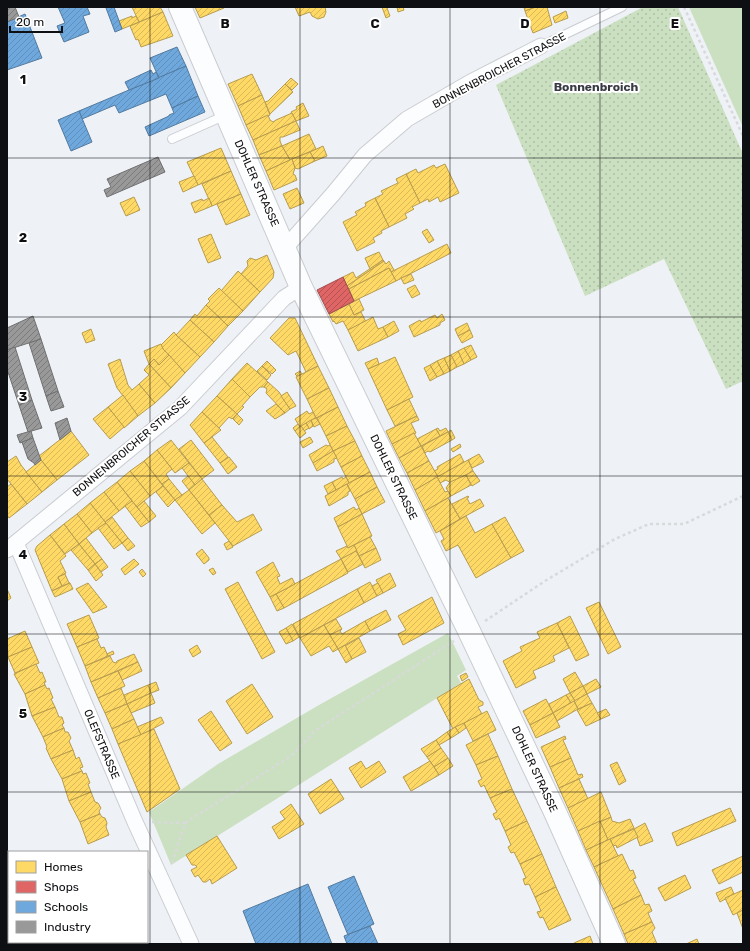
<svg xmlns="http://www.w3.org/2000/svg" width="750" height="951" font-family="Rubik,sans-serif">
	<style>
		.grass { fill: url(#grass-dots) }
		.green { fill: #cbe0c0 }
		.homes { fill: url(#homes-hatch); stroke: #b79c4d }
		.shops { fill: url(#shops-hatch); stroke: #a14c4d }
		.schools { fill: url(#schools-hatch); stroke: #527a9f }
		.industry { fill: url(#industry-hatch); stroke: #6f7070 }
		.lines { fill: none; stroke-linecap: round; stroke-linejoin: round }
		.lane-casing { stroke: #caccd0; stroke-width: 10 }
		.street-casing { stroke: #caccd0; stroke-width: 17 }
		.secondary-casing { stroke: #caccd0; stroke-width: 24 }
		.path { stroke: #d8d9db; stroke-width: 2.5; stroke-dasharray: 3 3; stroke-linecap: butt }
		.lane { stroke: #fcfdfe; stroke-width: 8 }
		.street { stroke: #fcfdfe; stroke-width: 15 }
		.secondary { stroke: #fcfdfe; stroke-width: 22 }
		.grid { fill: none; stroke: #0e0f12; stroke-width: 1; stroke-opacity: 0.55 }
		.labels { text-anchor: middle; stroke-width: 4; stroke-linejoin: round; paint-order: stroke }
		.street-label { font-size: 11px; fill: #0e0f12; stroke: #fff }
		.neighbourhood-label { font-size: 12px; font-weight: bold; fill: #383b43; stroke: #fff }
		.grid-label { font-size: 13px; text-anchor: middle; font-weight: bold; fill: #0e0f12; stroke: #fff; stroke-width: 4; stroke-linejoin: round; paint-order: stroke }
	</style>
	<defs>
		<pattern id="grass-dots" width="8" height="8" patternUnits="userSpaceOnUse"><rect width="8" height="8" fill="#cbe0c0"/><path d="M2 2h.1M6 6h.1" fill="none" stroke="#adbfa4" stroke-width="1.8" stroke-linecap="round"/></pattern>
		<pattern id="homes-hatch" width="6" height="6" patternUnits="userSpaceOnUse"><rect width="6" height="6" fill="#ffd966"/><path d="M-1 1l2-2M0 6l6-6M5 7l2-2" fill="none" stroke="#d9b957"/></pattern>
		<pattern id="shops-hatch" width="6" height="6" patternUnits="userSpaceOnUse"><rect width="6" height="6" fill="#e06666"/><path d="M-1 1l2-2M0 6l6-6M5 7l2-2" fill="none" stroke="#b45253"/></pattern>
		<pattern id="schools-hatch" width="6" height="6" patternUnits="userSpaceOnUse"><rect width="6" height="6" fill="#6fa8dc"/><path d="M-1 1l2-2M0 6l6-6M5 7l2-2" fill="none" stroke="#5f8fbc"/></pattern>
		<pattern id="industry-hatch" width="6" height="6" patternUnits="userSpaceOnUse"><rect width="6" height="6" fill="#999"/><path d="M-1 1l2-2M0 6l6-6M5 7l2-2" fill="none" stroke="#7b7b7b"/></pattern>
	</defs>
	<rect width="100%" height="100%" fill="#eef1f6"/>
	<!-- grass -->
	<path class="grass" d="M643 7H678L743 154V381L726 389 664 259 585 296 496 85Z"/>
	<!-- green -->
	<g class="green">
		<path d="M689 7H743V127Z"/>
		<path d="M448 633 466 670 457 676 461 683 171 865 149 812 218 764 319 705Z"/>
	</g>
	<!-- homes -->
	<g class="homes">
		<path d="M132 7H160L163 12 139 22Z"/>
		<path d="M195 7H224V8L200 18Z"/>
		<path d="M295 7H325L326 12 324 17 318 19 312 16 310 12 299 16Z"/>
		<path d="M382 7H390L387 8 390 16 386 18Z"/>
		<path d="M397 7H403L404 10 398 12Z"/>
		<path d="M524 7H536L525 11Z"/>
		<path d="M536 7H547L552 25 533 33 525 11Z"/>
		<path d="M566 11 568 18 555 23 553 17Z"/>
		<path d="M163 12 173 36 141 47 138 39 136 40 130 26Z"/>
		<path d="M132 16V18L136 16 139 22 122 29 119 21Z"/>
		<path d="M252 74 262 95 238 106 228 84Z"/>
		<path d="M291 78 298 84 292 90 285 84Z"/>
		<path d="M285 84 293 92 270 114 265 102 268 101Z"/>
		<path d="M262 95 270 115 246 125 238 106Z"/>
		<path d="M303 103 309 116 296 121 291 112 297 109 296 107Z"/>
		<path d="M292 113 296 121 253 140 246 125 268 115 270 120 273 122 276 120Z"/>
		<path d="M296 121 300 130 283 137H280V141L282 146 259 155 253 140Z"/>
		<path d="M309 134 316 149 290 160 282 146Z"/>
		<path d="M282 146 290 160 266 171 259 155Z"/>
		<path d="M323 146 327 156 315 161 310 152Z"/>
		<path d="M221 148 231 171 198 185 187 162Z"/>
		<path d="M310 152 315 161 298 169 295 168 292 159Z"/>
		<path d="M292 159 295 168 293 174 295 175 297 180 274 190 266 171Z"/>
		<path d="M445 164 459 193 440 202 438 197 429 202 428 199 420 203 406 174 416 169 418 173 434 165 436 168Z"/>
		<path d="M231 171 241 194 212 206 202 184Z"/>
		<path d="M406 174 420 203 412 207 414 209 405 214 407 218 389 227 375 198 383 194 381 191 398 183 396 179Z"/>
		<path d="M194 176 198 185 183 192 179 182Z"/>
		<path d="M297 188 304 203 290 209 283 194Z"/>
		<path d="M241 194 250 215 226 225 217 204Z"/>
		<path d="M134 197 140 210 126 216 120 203Z"/>
		<path d="M209 198 212 206 195 213 191 203 202 199 203 201Z"/>
		<path d="M375 198 389 227 381 231 382 233 373 238 375 242 357 251 343 222 357 215 355 212 366 206 365 203Z"/>
		<path d="M427 229 434 240 429 243 422 232Z"/>
		<path d="M211 234 221 258 208 263 198 239Z"/>
		<path d="M447 244 451 253 396 281 391 272Z"/>
		<path d="M379 252 383 260 370 269 365 258Z"/>
		<path d="M267 255 274 272 273 278 260 292 241 274 248 266 247 261 250 258 256 260Z"/>
		<path d="M383 260 384 261 347 286 343 277 353 272 356 278Z"/>
		<path d="M384 261 386 264 389 261 394 270 391 272 389 268 349 289 347 286Z"/>
		<path d="M389 268 396 281 354 301 349 289Z"/>
		<path d="M238 271 260 292 243 311 221 291Z"/>
		<path d="M411 274 414 280 404 284 401 278Z"/>
		<path d="M415 285 420 294 412 298 407 289Z"/>
		<path d="M219 288 243 311 228 326 206 305 210 301 208 299Z"/>
		<path d="M359 299 364 310 354 315 349 304Z"/>
		<path d="M349 304 354 315 361 312 366 322 348 330 343 321 336 324 334 321 333 322 329 314Z"/>
		<path d="M206 305 228 326 214 342 190 320 195 314 197 316Z"/>
		<path d="M442 314 445 320 440 323V325L414 337 409 326 420 320 421 322 435 315 437 318Z"/>
		<path d="M373 317 378 329 383 327 388 337 358 351 348 330Z"/>
		<path d="M289 318H295L318 366 306 372 296 351 288 355 270 338Z"/>
		<path d="M190 320 214 342 200 357 176 335Z"/>
		<path d="M394 321 399 331 388 337 383 327Z"/>
		<path d="M467 323 470 330 458 336 455 329Z"/>
		<path d="M91 329 95 340 86 343 82 333Z"/>
		<path d="M470 330 473 337 462 343 458 336Z"/>
		<path d="M174 332 176 335 200 357 185 373 163 349 161 345Z"/>
		<path d="M161 344 163 349 169 355 159 365 154 359 149 364 144 351Z"/>
		<path d="M471 345 477 357 471 360 464 348Z"/>
		<path d="M464 348 471 360 464 364 458 351Z"/>
		<path d="M458 351 464 364 457 367 451 355Z"/>
		<path d="M169 355 185 373 171 388 149 364 154 359 159 365Z"/>
		<path d="M451 355 457 367 450 371 444 358Z"/>
		<path d="M395 357 413 397 387 410 368 369Z"/>
		<path d="M377 358 379 364 368 369 365 363Z"/>
		<path d="M444 358 450 371 444 374 437 361Z"/>
		<path d="M120 359 128 385 132 390 139 384 155 403 138 416 117 388 108 364Z"/>
		<path d="M267 361 276 370 272 374 262 366Z"/>
		<path d="M437 361 444 374 437 377 430 365Z"/>
		<path d="M247 363 268 382 264 387H260L250 397 232 379Z"/>
		<path d="M149 364 171 388 155 403 139 384 149 375 144 370Z"/>
		<path d="M430 365 437 377 430 381 424 368Z"/>
		<path d="M262 366 271 375 267 380 257 371Z"/>
		<path d="M318 366 329 388 307 399 296 377Z"/>
		<path d="M300 371 302 374 297 376 295 374Z"/>
		<path d="M232 379 250 397 242 406 244 407 237 414 217 396Z"/>
		<path d="M268 382 279 392 290 409 285 413 266 393 267 389 264 387Z"/>
		<path d="M329 388 338 407 316 418 307 399Z"/>
		<path d="M287 392 296 406 290 409 281 396Z"/>
		<path d="M123 395 138 416 124 428 108 407Z"/>
		<path d="M217 396 237 414 232 419 229 417 219 428 202 412Z"/>
		<path d="M409 399 417 416 395 426 387 410Z"/>
		<path d="M276 404 285 413 275 419 266 411Z"/>
		<path d="M108 407 124 427 110 439 93 419Z"/>
		<path d="M338 407 347 426 326 436 317 418Z"/>
		<path d="M307 411 309 414 313 412 316 418 300 427 295 419Z"/>
		<path d="M202 412 221 430 204 443 190 425Z"/>
		<path d="M237 414 243 420 239 425 233 419Z"/>
		<path d="M417 416 419 420 411 423 416 433 392 444 386 431Z"/>
		<path d="M316 418 320 424 314 427 311 420Z"/>
		<path d="M311 420 313 426 309 429 306 423Z"/>
		<path d="M306 423 309 428 304 431 301 426Z"/>
		<path d="M298 424 300 427 295 431 293 428Z"/>
		<path d="M301 426 306 433 300 438 295 431Z"/>
		<path d="M347 426 355 441 333 451 326 436Z"/>
		<path d="M438 428 440 431 446 428 448 432 440 436 436 429Z"/>
		<path d="M436 429 440 436 421 446 417 439Z"/>
		<path d="M451 430 455 438 452 440 448 432Z"/>
		<path d="M71 431 89 455 57 480 41 460 39 456Z"/>
		<path d="M448 432 452 440 430 452 428 451 425 453 422 446Z"/>
		<path d="M414 433 421 446 399 458 392 444Z"/>
		<path d="M212 437 228 457 220 463 204 443Z"/>
		<path d="M310 437 313 442 303 448 300 442Z"/>
		<path d="M171 440 189 463 175 473 157 450Z"/>
		<path d="M191 440 214 470 202 479 179 449Z"/>
		<path d="M355 441 362 456 341 467 333 451Z"/>
		<path d="M460 444 461 447 453 452 451 449Z"/>
		<path d="M326 445 328 446 330 445 333 451 313 463 309 455Z"/>
		<path d="M421 446 429 461 407 473 399 458Z"/>
		<path d="M157 450 172 469 166 474 169 479 162 484 144 461Z"/>
		<path d="M333 451 337 458 334 459V462L317 471 313 463Z"/>
		<path d="M460 454 464 462 438 477 434 471 438 469 437 467Z"/>
		<path d="M479 454 484 462 472 468 468 460Z"/>
		<path d="M16 456 21 465 42 492 27 504 7 479V475L8 473 7 470V462Z"/>
		<path d="M362 456 370 472 349 483 341 467Z"/>
		<path d="M229 457 237 467 228 474 220 463Z"/>
		<path d="M41 460 57 480 42 492 26 472Z"/>
		<path d="M468 460 473 471 451 483 446 480 440 483 437 477Z"/>
		<path d="M144 461 163 486 150 496 130 471Z"/>
		<path d="M429 461 438 477 415 490 407 473Z"/>
		<path d="M189 463 202 479 195 485 182 468Z"/>
		<path d="M130 471 150 496 137 507 117 482Z"/>
		<path d="M473 471 480 481 472 486 466 475Z"/>
		<path d="M370 472 377 487 355 499 347 484Z"/>
		<path d="M466 475 471 485 451 496 446 488 450 482Z"/>
		<path d="M188 476 195 485 189 490 182 481Z"/>
		<path d="M342 477 343 479 346 477 349 483 336 490 332 482Z"/>
		<path d="M437 477 445 492 448 491 451 496 425 511 415 490Z"/>
		<path d="M169 479 182 495 175 500 162 484Z"/>
		<path d="M202 479 222 505 209 515 189 490Z"/>
		<path d="M117 482 132 501 119 511 104 492Z"/>
		<path d="M332 482 336 490 328 494 324 486Z"/>
		<path d="M11 484 27 504 9 518 7 515V487Z"/>
		<path d="M347 484 350 491 348 492V495L329 506 325 496Z"/>
		<path d="M163 486 175 500 168 507 156 492Z"/>
		<path d="M377 487 385 502 362 514 355 499Z"/>
		<path d="M189 490 215 523 202 534 175 500Z"/>
		<path d="M104 492 119 511 105 522 90 503Z"/>
		<path d="M468 496 469 497 467 498 470 504 480 499 484 506 460 519 452 504Z"/>
		<path d="M448 498 460 519 436 533 425 511Z"/>
		<path d="M132 501 149 522 141 527 125 506Z"/>
		<path d="M144 501 156 516 149 522 137 507Z"/>
		<path d="M90 503 106 523 92 533 77 514Z"/>
		<path d="M222 505 237 522 253 514 262 530 233 546 209 515Z"/>
		<path d="M354 507 356 510 359 508 362 514 338 527 334 518Z"/>
		<path d="M77 514 92 533 79 544 64 524Z"/>
		<path d="M362 514 372 536 348 548 338 527Z"/>
		<path d="M466 516 475 533 492 524 511 558 476 578 458 545 446 551 441 541 444 539 440 531Z"/>
		<path d="M112 517 128 538 122 543 105 522Z"/>
		<path d="M505 517 524 551 511 558 492 524Z"/>
		<path d="M106 523 122 543 114 549 98 528Z"/>
		<path d="M64 524 79 544 65 554 50 535Z"/>
		<path d="M50 535 66 556 60 561 66 573 58 577 62 586 52 591 35 550 37 546Z"/>
		<path d="M370 537 376 548 359 556 354 545Z"/>
		<path d="M86 538 102 559 95 564 79 544Z"/>
		<path d="M128 538 135 546 128 551 122 543Z"/>
		<path d="M229 541 233 547 227 550 224 544Z"/>
		<path d="M79 544 95 564 88 570 71 550Z"/>
		<path d="M354 545 357 551 341 559 336 551 347 546 348 548Z"/>
		<path d="M376 548 381 560 365 568 359 556Z"/>
		<path d="M202 549 209 558V560L204 564 196 554Z"/>
		<path d="M356 551 363 564 348 572 341 559Z"/>
		<path d="M102 559 108 567 101 572 95 564Z"/>
		<path d="M134 559 139 564 125 575 121 569Z"/>
		<path d="M341 559 348 573 284 608 276 594Z"/>
		<path d="M273 562 280 576 277 577 280 584 292 578 295 584 270 597 256 572Z"/>
		<path d="M95 564 103 575 96 581 88 570Z"/>
		<path d="M213 568 216 573 213 575 209 570Z"/>
		<path d="M142 569 146 574 143 577 139 572Z"/>
		<path d="M390 573 396 586 383 593 376 580Z"/>
		<path d="M65 574 69 583H70L62 586 58 577Z"/>
		<path d="M238 582 275 652 262 659 225 589Z"/>
		<path d="M370 582 377 596 364 603 357 589Z"/>
		<path d="M70 583 73 589 55 597 52 591Z"/>
		<path d="M88 583 107 607 93 613 76 589Z"/>
		<path d="M378 583 383 593 377 596 372 586Z"/>
		<path d="M7 589 11 598 7 601Z"/>
		<path d="M357 589 364 603 300 638 293 624Z"/>
		<path d="M276 594 284 608 277 611 270 597Z"/>
		<path d="M432 597 444 623 403 645 398 634 406 630 398 616Z"/>
		<path d="M599 602 621 647 608 654 586 608Z"/>
		<path d="M386 610 391 620 370 631 365 621Z"/>
		<path d="M89 615 99 638 77 647 67 624Z"/>
		<path d="M570 616 589 655 576 661 557 623Z"/>
		<path d="M336 619 342 629 330 635 324 625Z"/>
		<path d="M365 621 370 631 338 649 330 635 342 629 340 631 342 634Z"/>
		<path d="M557 623 569 648 553 656 555 661 533 671 536 678 516 688 503 661 522 651 520 647 540 638 537 632Z"/>
		<path d="M292 624 299 637 293 641 286 628Z"/>
		<path d="M324 625 338 649 333 652 329 646 311 656 300 638Z"/>
		<path d="M286 628 293 641 286 644 279 632Z"/>
		<path d="M25 631 32 647 8 657 7 639Z"/>
		<path d="M359 638 366 652 352 659 345 646Z"/>
		<path d="M97 639 101 648 104 647 108 656 85 666 77 647Z"/>
		<path d="M197 645 201 652 193 657 189 650Z"/>
		<path d="M345 645 352 659 346 663 338 649Z"/>
		<path d="M32 647 39 663 15 673 8 657Z"/>
		<path d="M113 651 114 654 108 656 107 654Z"/>
		<path d="M134 654 138 662 91 682 85 666 110 656 113 662 116 663 117 661Z"/>
		<path d="M138 662 142 671 122 680 118 671Z"/>
		<path d="M36 664 40 673 42 672 46 682H44L45 685 25 694 14 674Z"/>
		<path d="M118 671 125 686 98 698 91 682Z"/>
		<path d="M575 672 583 686 570 693 563 679Z"/>
		<path d="M466 673 468 677 462 681 460 676Z"/>
		<path d="M469 679 479 700 483 702V705L478 707 482 714 453 729 437 698Z"/>
		<path d="M596 679 601 687 587 694 583 686Z"/>
		<path d="M156 682 159 690 151 693 148 685Z"/>
		<path d="M252 684 273 717 247 734 226 701Z"/>
		<path d="M45 685 47 689 49 688 53 698 51 699 55 707 32 716 25 694Z"/>
		<path d="M148 685 151 693 127 704 124 695Z"/>
		<path d="M583 686 587 694 575 701 570 693Z"/>
		<path d="M121 688 127 704 105 713 98 698Z"/>
		<path d="M151 693 155 703 131 713 127 704Z"/>
		<path d="M570 693 575 701 571 703 566 695Z"/>
		<path d="M587 694 592 703 578 709 574 701Z"/>
		<path d="M566 695 571 703 553 713 549 704Z"/>
		<path d="M546 699 553 713 530 725 523 711Z"/>
		<path d="M574 701 578 709 557 721 553 713Z"/>
		<path d="M592 703 601 719 586 726 577 710Z"/>
		<path d="M127 704 134 719 112 729 105 713Z"/>
		<path d="M55 707 59 717H62L64 723 62 725 64 728 43 737 32 716Z"/>
		<path d="M606 709 610 715 601 719 597 713Z"/>
		<path d="M211 711 232 743 220 751 198 720Z"/>
		<path d="M487 711 496 730 473 741 464 723Z"/>
		<path d="M553 713 560 727 536 738 530 725Z"/>
		<path d="M161 717 164 723 141 735 137 727Z"/>
		<path d="M134 719 141 735 118 744 112 729Z"/>
		<path d="M464 723 466 728 459 733 455 727Z"/>
		<path d="M455 727 459 733 451 738 447 732Z"/>
		<path d="M64 728 65 732H68L71 738 69 741 73 750 51 759 46 748 47 747 43 737Z"/>
		<path d="M154 729 180 789 147 812 118 744Z"/>
		<path d="M447 732 451 738 439 745 436 740Z"/>
		<path d="M488 734 498 756 476 765 466 745Z"/>
		<path d="M565 736 566 739 563 740 571 758 550 767 541 747Z"/>
		<path d="M436 740 441 748 427 757 421 749Z"/>
		<path d="M441 748 448 758 434 767 427 757Z"/>
		<path d="M73 750 76 759 79 757 83 767 80 768 82 771 62 779 51 759Z"/>
		<path d="M498 756 512 789 490 798 484 785 481 787 478 781 482 779 476 765Z"/>
		<path d="M448 758 453 766 439 775 434 767Z"/>
		<path d="M571 758 578 775 582 774 583 777 559 788 550 767Z"/>
		<path d="M361 761 366 769 379 761 386 772 361 788 349 768Z"/>
		<path d="M430 761 439 775 411 791 403 777Z"/>
		<path d="M617 762 626 781 619 785 610 765Z"/>
		<path d="M82 771 83 774 86 773 90 783 88 784 91 792 69 801 62 779Z"/>
		<path d="M331 779 344 799 320 814 308 794Z"/>
		<path d="M579 779 588 799 568 808 559 788Z"/>
		<path d="M512 789 527 821 505 831 499 818 496 820 493 814 497 812 490 798Z"/>
		<path d="M91 792 95 802 98 803 101 808 99 811 100 814 80 822 69 801Z"/>
		<path d="M601 792 611 817 578 831 568 808Z"/>
		<path d="M291 804 304 824 279 839 272 827 285 819 280 812Z"/>
		<path d="M730 808 736 821 677 846 672 833Z"/>
		<path d="M100 814 102 817 105 818 107 823 106 827 109 835 88 844 80 822Z"/>
		<path d="M611 817 612 821 619 823 630 819 634 828 608 840 600 822Z"/>
		<path d="M527 821 542 854 520 864 514 852 511 853 508 847 511 845 505 831Z"/>
		<path d="M600 821 608 840 586 850 578 831Z"/>
		<path d="M645 823 653 841 640 846 634 829Z"/>
		<path d="M634 829 638 837 617 848 616 845 613 846 610 839Z"/>
		<path d="M217 836 237 868 212 884 210 879 206 882H203L198 875 195 877 191 870 197 867 195 865H192L186 855Z"/>
		<path d="M610 839 618 856 594 867 586 850Z"/>
		<path d="M542 854 556 887 535 897 529 884 525 885 523 879 526 878 520 864Z"/>
		<path d="M622 854 630 871 633 870 636 878 633 879 641 895 613 909 594 867Z"/>
		<path d="M743 856V872L719 884 712 870Z"/>
		<path d="M685 875 691 888 665 901 658 888Z"/>
		<path d="M556 887 571 920 549 930 543 917 540 918 537 912 541 911 535 897Z"/>
		<path d="M731 887 734 894 720 902 716 893Z"/>
		<path d="M743 890V910L733 915 725 898Z"/>
		<path d="M641 895 645 905 649 904 652 911 648 913 652 922 624 934 613 909Z"/>
		<path d="M743 910V929L737 913Z"/>
		<path d="M652 922 655 928 652 932 657 944H628L624 934Z"/>
		<path d="M590 936 593 944H574V943Z"/>
		<path d="M697 939 699 944H686Z"/>
	</g>
	<!-- shops -->
	<path class="shops" d="M343 277 354 301 329 314 317 290Z"/>
	<!-- schools -->
	<g class="schools">
		<path d="M58 7H87L90 14 83 16 89 32 64 42 57 26 65 23Z"/>
		<path d="M108 7H114L122 29 115 32 106 8Z"/>
		<path d="M25 14 42 58 7 70V22Z"/>
		<path d="M177 47 186 66 159 78 150 58Z"/>
		<path d="M186 66 198 96 172 108 166 94 119 113 115 105 82 119 79 111Z"/>
		<path d="M151 70 153 74 156 72 159 78 129 90 125 82Z"/>
		<path d="M198 96 205 112 149 136 145 127 169 116V115L174 113 172 108Z"/>
		<path d="M79 111 92 142 71 151 58 120Z"/>
		<path d="M354 876 374 924 348 935 328 887Z"/>
		<path d="M308 884 332 944H256L243 911Z"/>
		<path d="M370 926 378 944H347L344 936Z"/>
	</g>
	<!-- industry -->
	<g class="industry">
		<path d="M7 7H15L19 17 7 22Z"/>
		<path d="M158 157 165 172 107 197 104 190 111 187 107 179Z"/>
		<path d="M33 316 41 339 7 350V328Z"/>
		<path d="M41 339 58 391 46 396 29 343Z"/>
		<path d="M15 347 32 400 19 405 7 369V350Z"/>
		<path d="M58 391 64 407 51 411 46 396Z"/>
		<path d="M32 400 42 428 28 432 19 405Z"/>
		<path d="M67 418 71 431 60 440 55 423Z"/>
		<path d="M31 431 33 438 20 443 17 435Z"/>
		<path d="M33 438 41 460 35 465 34 463 28 459 22 442Z"/>
	</g>
	<g class="lines">
		<defs>
			<g id="lane">
				<path d="M541 46 622 7"/>
				<path d="M172 139 226 115"/>
				<path d="M7 927 9 928"/>
				<path d="M32 942 34 944"/>
			</g>
			<g id="street">
				<path d="M285 248 333 194 365 155 407 119 469 83 541 46"/>
				<path d="M16 543 135 822 191 944"/>
				<path d="M7 550 180 408 284 298 301 287"/>
			</g>
			<path id="secondary" d="M180 7 301 287 469 631 555 812 614 944"/>
		</defs>
		<!-- lane casing -->
		<use href="#lane" class="lane-casing"/>
		<!-- street casing -->
		<use href="#street" class="street-casing"/>
		<!-- secondary casing -->
		<use href="#secondary" class="secondary-casing"/>
		<!-- path -->
		<g class="path">
			<path d="M684 7 743 136"/>
			<path d="M485 621 545 581 615 539 649 524H684L743 496"/>
			<path d="M152 822 185 823 172 863"/>
			<path d="M185 823 291 756 316 730 454 641"/>
		</g>
		<!-- lane -->
		<use href="#lane" class="lane"/>
		<!-- street -->
		<use href="#street" class="street"/>
		<!-- secondary -->
		<use href="#secondary" class="secondary"/>
	</g>
	<!-- grid -->
	<path class="grid" d="M150 7V944M300 7V944M450 7V944M600 7V944M7 158H743M7 317H743M7 476H743M7 634H743M7 792H743"/>
	<g class="labels">
		<!-- street labels -->
		<g class="street-label">
			<text transform="translate(499 70) rotate(-28)" y="4">BONNENBROICHER STRASSE</text>
			<text transform="translate(257 183) rotate(66)" y="4">DOHLER STRASSE</text>
			<text transform="translate(131 446) rotate(-40)" y="4">BONNENBROICHER STRASSE</text>
			<text transform="translate(394 477) rotate(64)" y="4">DOHLER STRASSE</text>
			<text transform="translate(102 744) rotate(67)" y="4">OLEFSTRASSE</text>
			<text transform="translate(535 769) rotate(65)" y="4">DOHLER STRASSE</text>
		</g>
		<!-- neighbourhood labels -->
		<g class="neighbourhood-label">
			<text x="596" y="91">Bonnenbroich</text>
		</g>
	</g>
	<g class="grid-label">
		<text x="225" y="28">B</text>
		<text x="375" y="28">C</text>
		<text x="525" y="28">D</text>
		<text x="675" y="28">E</text>
		<text x="23" y="84">1</text>
		<text x="23" y="242">2</text>
		<text x="23" y="401">3</text>
		<text x="23" y="559">4</text>
		<text x="23" y="718">5</text>
	</g>
	<!-- border -->
	<rect width="750" height="951" fill="none" stroke="#0e0f12" stroke-width="16"/>
	<!-- legend -->
	<rect x="8" y="851" width="140" height="92" fill="#ffffff" stroke="#9f9fa0"/>
	<rect x="16" y="861" width="20" height="12" fill="#ffd966" stroke="#9f9fa0"/>
	<text x="44" y="871" font-size="12" fill="#0e0f12">Homes</text>
	<rect x="16" y="881" width="20" height="12" fill="#e06666" stroke="#9f9fa0"/>
	<text x="44" y="891" font-size="12" fill="#0e0f12">Shops</text>
	<rect x="16" y="901" width="20" height="12" fill="#6fa8dc" stroke="#9f9fa0"/>
	<text x="44" y="911" font-size="12" fill="#0e0f12">Schools</text>
	<rect x="16" y="921" width="20" height="12" fill="#999999" stroke="#9f9fa0"/>
	<text x="44" y="931" font-size="12" fill="#0e0f12">Industry</text>
	<!-- scale -->
	<path d="M10 26v6h52v-6" fill="none" stroke="#0e0f12" stroke-width="2"/>
	<text x="16" y="26" font-size="12" fill="#0e0f12" stroke="#ffffff" stroke-width="3" paint-order="stroke">20 m</text>
</svg>
